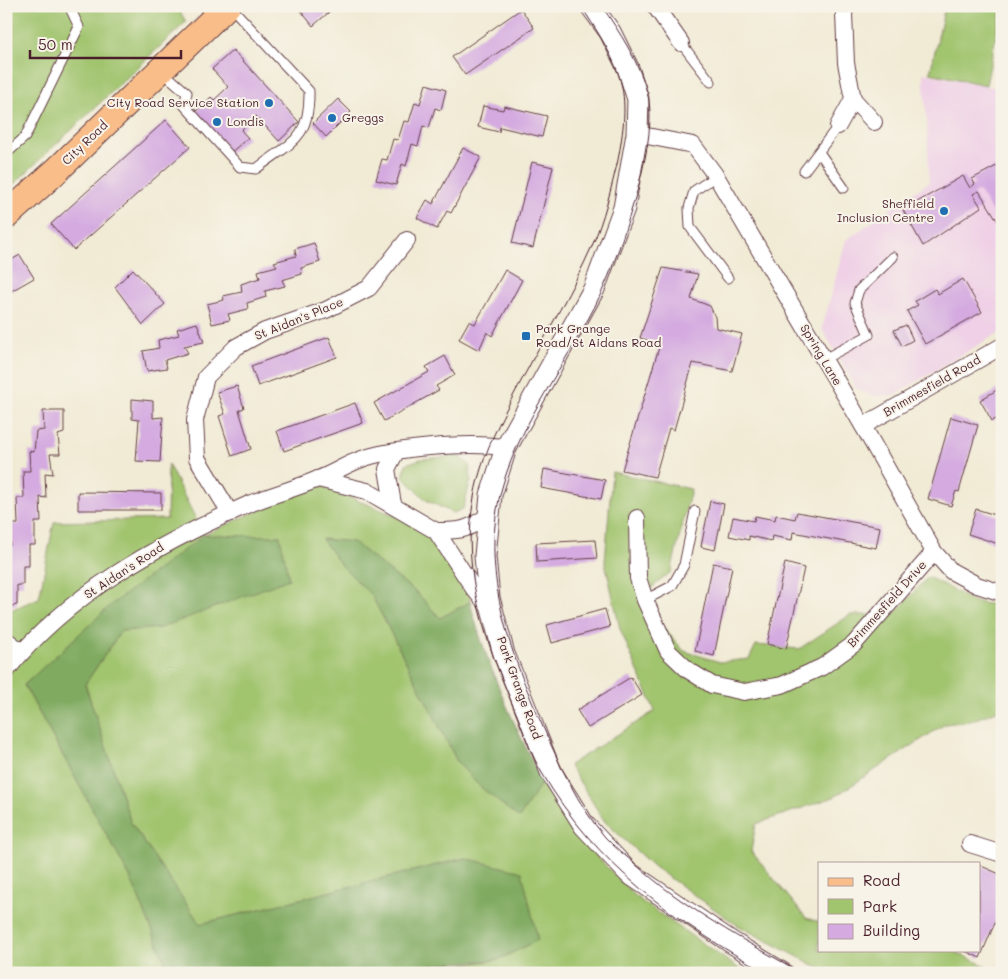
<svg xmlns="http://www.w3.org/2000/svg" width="1008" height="979" font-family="Mali,sans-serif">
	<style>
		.built { fill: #efd0e6 }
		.green { fill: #a1c46e; stroke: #76724c }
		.forest { fill: #80aa61; stroke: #656446 }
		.building { fill: #d4aae0 }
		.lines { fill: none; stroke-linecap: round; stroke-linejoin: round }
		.service-casing { stroke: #633e44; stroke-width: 11 }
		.minor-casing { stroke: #633e44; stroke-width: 18 }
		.tertiary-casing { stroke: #633e44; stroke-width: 23 }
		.primary-casing { stroke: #633e44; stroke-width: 28 }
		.service { stroke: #fff; stroke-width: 9 }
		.minor { stroke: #fff; stroke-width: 16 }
		.tertiary { stroke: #fff; stroke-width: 21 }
		.primary { stroke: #f8bd89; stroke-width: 26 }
		.tram { stroke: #4a1f2b; stroke-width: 1 }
		.poi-dot { fill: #1f6fb2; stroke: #f7f3e8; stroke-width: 2 }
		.labels { text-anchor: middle; stroke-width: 4; stroke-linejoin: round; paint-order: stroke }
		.poi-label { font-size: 12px; fill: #4a1f2b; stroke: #f7f3e8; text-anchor: start }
		.street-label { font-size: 12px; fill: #4a1f2b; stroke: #f7f3e8 }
	</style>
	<rect width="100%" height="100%" fill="#f7f3e8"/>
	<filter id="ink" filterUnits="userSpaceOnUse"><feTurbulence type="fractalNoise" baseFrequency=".02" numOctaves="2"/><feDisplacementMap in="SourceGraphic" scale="10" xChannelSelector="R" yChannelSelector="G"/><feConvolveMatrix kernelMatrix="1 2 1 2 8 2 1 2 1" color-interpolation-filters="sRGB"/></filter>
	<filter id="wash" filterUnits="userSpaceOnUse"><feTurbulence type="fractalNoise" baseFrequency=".0096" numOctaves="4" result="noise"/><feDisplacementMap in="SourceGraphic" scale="20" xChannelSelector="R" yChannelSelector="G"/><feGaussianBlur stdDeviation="1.12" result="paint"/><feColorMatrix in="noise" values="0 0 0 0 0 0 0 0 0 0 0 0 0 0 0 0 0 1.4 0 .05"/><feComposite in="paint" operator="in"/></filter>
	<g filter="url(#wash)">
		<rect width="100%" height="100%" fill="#f1ebd5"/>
		<!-- built -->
		<path class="built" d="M923 73 1002 89V331L894 395 874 396 856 388 822 329 846 240 929 182 927 122Z"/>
		<!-- green -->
		<g class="green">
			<path d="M6 6H177L186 22 15 183 6 187Z"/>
			<path d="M945 6H1002L986 85 930 73Z"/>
			<path d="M457 456 469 464 471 479 463 509 453 513 426 500 403 477 406 464 421 459Z"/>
			<path d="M168 464 204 535 317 484 401 518 446 543 468 567 470 602 440 618 418 594 353 542 341 565 372 596 458 763 519 818 542 782 583 842 636 897 745 973H460L435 968 498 960 465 858 200 924 131 823 85 684 121 631 160 628 279 536 24 685 130 877 170 973H6V612L39 598 54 522 167 519Z"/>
			<path d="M612 472 691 489 671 572 638 599 684 651 720 662 749 659 756 645 799 649 850 615H893L928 577 975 602 1002 606V709L970 721 945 724 834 797 756 824 751 851 806 918 819 922V950H951L986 966 990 973H829L737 925 654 867 605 822 569 765 655 711 620 629 605 562Z"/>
		</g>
		<!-- forest -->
		<g class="forest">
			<path d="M204 535 280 536 289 579 160 628 121 631 85 684 131 823 200 924 465 858 522 872 538 940 498 960 438 964 384 973H170L130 877 24 685 112 604Z"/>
			<path d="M322 539 353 542 418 594 440 618 470 602C486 665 514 723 542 782L519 818 479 786 458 763 372 596 341 565Z"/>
		</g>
		<g id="blocks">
			<!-- building -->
			<g class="building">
				<path d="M297 6H336L313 26Z"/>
				<path d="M521 9 534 28 465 75 452 57Z"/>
				<path d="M233 50 299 122 279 141 256 116 241 130 248 138 230 153 194 113 211 97 214 100 228 87 212 69Z"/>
				<path d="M426 84 446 90 441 110 435 108 429 128 423 126 418 146 412 144 406 166 402 164 396 185 376 180 382 159 387 160 393 139 398 140 404 121 409 122 415 102 420 104Z"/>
				<path d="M338 99 351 112 326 137 313 123Z"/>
				<path d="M483 106 503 110 504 106 547 116 542 137 500 127 499 132 478 127Z"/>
				<path d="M166 120 190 147 74 250 51 224Z"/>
				<path d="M463 148 481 157 451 213 447 211 437 229 417 218 427 200 433 204Z"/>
				<path d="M532 162 553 167 533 248 512 243Z"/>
				<path d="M1002 163V228L979 191 973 194 981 207 923 246 903 210 963 176 970 188 975 184 972 179Z"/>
				<path d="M314 243 320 262 301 268 302 274 282 280 285 286 265 291 266 297 247 303 248 309 228 314 230 320 212 324 207 304 224 300 223 296 242 292 241 284 260 278 258 271 277 266 274 262 296 256 295 249Z"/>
				<path d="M20 255 34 278 6 294V263Z"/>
				<path d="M663 268 698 274 691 299 710 306 715 317 716 328 742 334 732 371 693 363 674 430 669 428 655 477 622 470 660 344 640 338Z"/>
				<path d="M133 269 165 304 143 325 115 287Z"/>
				<path d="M505 270 522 280 492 336 487 332 479 350 459 339 469 321 475 324Z"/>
				<path d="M963 279 982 312 925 344 907 311 918 305 915 301 935 289 938 294Z"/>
				<path d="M197 323 204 342 184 346 188 353 165 360 167 368 147 371 143 351 159 348 158 340 179 335 177 329Z"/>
				<path d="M906 325 913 340 902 346 894 330Z"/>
				<path d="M329 337 337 357 258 386 251 366Z"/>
				<path d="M445 356 455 375 436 386 439 390 384 421 374 403 429 372 426 367Z"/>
				<path d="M237 386 244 408 239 410 251 449 232 456 219 416 225 414 217 392Z"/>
				<path d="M1002 387V416L992 421 980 400Z"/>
				<path d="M132 399 153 401V418L163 417 160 462 136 461 139 420 132 419Z"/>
				<path d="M355 403 363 423 284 451 277 431Z"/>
				<path d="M43 411H64V433L58 435 60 454H50L53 474 45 473 46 498 40 497 41 522H35V545H29V566H23V585H17V605L6 607V546H10V524H18L17 498H24L23 471H30L29 451 34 452 36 431 44 430Z"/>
				<path d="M951 417 978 425 959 492 956 491 951 506 928 499Z"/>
				<path d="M544 469 605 480 601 499 541 488Z"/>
				<path d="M78 492 161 493V510H78Z"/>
				<path d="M710 501 724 504 715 550 701 547Z"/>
				<path d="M976 509 1002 517V545L968 534Z"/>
				<path d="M797 512 880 527 876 548 793 532 792 540 772 536 771 541 749 536V540L729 536 733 517 754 521 755 516 775 520 776 515 795 519Z"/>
				<path d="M595 540 597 558 537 562 536 543Z"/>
				<path d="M713 563 732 567 714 656 695 651Z"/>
				<path d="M785 563 804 568 786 649 767 644Z"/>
				<path d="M605 609 610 627 552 643 547 625Z"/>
				<path d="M631 677 642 695 588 728 577 710Z"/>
				<path d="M979 865 1002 875V906L980 958 963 950H979Z"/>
			</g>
		</g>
	</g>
	<g filter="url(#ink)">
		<use href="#blocks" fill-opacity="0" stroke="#633e44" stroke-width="1"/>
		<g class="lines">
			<defs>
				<g id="service">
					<path d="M681 43 711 82"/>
					<path d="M163 72 187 93 184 105 240 167 256 169C291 142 310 140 309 91L230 6"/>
					<path d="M819 152 844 188"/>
					<path d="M6 154 25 137 79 27 69 6"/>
					<path d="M804 171 838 126"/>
					<path d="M716 176 694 191 689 208 690 227 728 278"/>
					<path d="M824 359 869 335 855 303 859 290 893 257"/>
					<path d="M645 600 672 586 684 565 695 511"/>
				</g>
				<g id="minor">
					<path d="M655 6 681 43"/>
					<path d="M853 99 874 122"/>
					<path d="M838 126 853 99 846 63 844 14 846 6"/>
					<path d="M637 134 693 145 716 176 863 426 934 552 951 571 977 585 1002 593"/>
					<path d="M863 426 1002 346"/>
					<path d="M318 479 367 491 436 531 474 589 492 610"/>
					<path d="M393 504 387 469 396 452"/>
					<path d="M230 513 197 458 195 420 206 377 236 347 265 331 326 310 369 288 407 240"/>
					<path d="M637 518 638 578 645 600 668 651 688 670 712 685 744 692 782 685 822 667 854 644 934 552"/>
					<path d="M436 531C462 531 468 530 489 515"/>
					<path d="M6 640 22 652"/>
					<path d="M6 671C69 593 157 545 247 505 270 495 295 489 318 479 332 474 345 465 359 460 390 448 474 441 506 448"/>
					<path d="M970 844 1002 854"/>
				</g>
				<path id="tertiary" d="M591 6 610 32 628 68 638 99 637 134 624 208 594 289 506 448 491 495 485 556 489 598 504 654 551 772 584 825 629 873 731 942 782 973"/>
				<path id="primary" d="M6 216 55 172 227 6"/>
			</defs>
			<!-- service casing -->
			<use href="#service" class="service-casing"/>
			<!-- minor casing -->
			<use href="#minor" class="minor-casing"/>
			<!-- tertiary casing -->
			<use href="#tertiary" class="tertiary-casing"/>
			<!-- primary casing -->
			<use href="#primary" class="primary-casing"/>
			<!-- service -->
			<use href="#service" class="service"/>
			<!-- minor -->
			<use href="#minor" class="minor"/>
			<!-- tertiary -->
			<use href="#tertiary" class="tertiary"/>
			<!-- primary -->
			<use href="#primary" class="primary"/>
			<!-- tram -->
			<g class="tram">
				<path d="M581 6C595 28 611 51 619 76 628 103 623 132 618 160 611 189 604 219 592 246 573 289 548 330 526 372 505 411 482 452 474 497 460 574 487 646 517 715 525 734 531 755 542 773 596 865 675 922 767 973"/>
				<path d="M602 6C619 32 639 61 647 92 655 119 645 161 638 188 625 231 615 266 595 306 565 365 522 420 503 484 478 567 509 651 543 727 560 765 577 804 605 837 613 846 625 855 634 863 684 908 743 940 802 973"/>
			</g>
		</g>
	</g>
	<!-- markers -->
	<g class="poi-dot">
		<circle cx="269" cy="103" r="5"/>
		<circle cx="332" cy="118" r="5"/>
		<circle cx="217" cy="122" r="5"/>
		<circle cx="944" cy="211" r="5"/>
		<rect x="521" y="331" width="10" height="10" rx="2.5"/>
	</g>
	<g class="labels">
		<!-- poi labels -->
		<g class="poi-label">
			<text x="259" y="107" text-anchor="end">City Road Service Station</text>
			<text x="342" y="122">Greggs</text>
			<text x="227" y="126">Londis</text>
			<text x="934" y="208" text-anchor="end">Sheffield<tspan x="934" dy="14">Inclusion Centre</tspan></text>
			<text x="536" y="333">Park Grange<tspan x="536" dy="14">Road/St Aidans Road</tspan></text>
		</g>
		<!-- street labels -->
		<g class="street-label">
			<text transform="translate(85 143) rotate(-44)" y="4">City Road</text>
			<text transform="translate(299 319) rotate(-22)" y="4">St Aidan's Place</text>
			<text transform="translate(821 355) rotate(59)" y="4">Spring Lane</text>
			<text transform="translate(932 386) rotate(-30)" y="4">Brimmesfield Road</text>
			<text transform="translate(124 571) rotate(-33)" y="4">St Aidan's Road</text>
			<text transform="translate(887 604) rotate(-48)" y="4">Brimmesfield Drive</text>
			<text transform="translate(519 688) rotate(70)" y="4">Park Grange Road</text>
		</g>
	</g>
	<!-- margin -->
	<rect width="1008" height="979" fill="none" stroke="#f7f3e8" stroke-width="25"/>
	<!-- legend -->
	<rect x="818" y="862" width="162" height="90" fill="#f7f3e8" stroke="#b29e9c"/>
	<rect x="828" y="878" width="25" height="8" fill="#f8bd89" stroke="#b29e9c"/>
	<text x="863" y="886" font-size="15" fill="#4a1f2b">Road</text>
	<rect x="828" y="899" width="25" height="15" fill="#a1c46e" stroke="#b29e9c"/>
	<text x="863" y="912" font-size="15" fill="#4a1f2b">Park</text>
	<rect x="828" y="924" width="25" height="15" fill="#d4aae0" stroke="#b29e9c"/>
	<text x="863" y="936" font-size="15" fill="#4a1f2b">Building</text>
	<!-- scale -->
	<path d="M30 50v8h151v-8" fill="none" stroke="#4a1f2b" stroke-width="2.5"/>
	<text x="38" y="50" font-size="15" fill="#4a1f2b" stroke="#f7f3e8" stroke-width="4" paint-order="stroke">50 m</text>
</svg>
